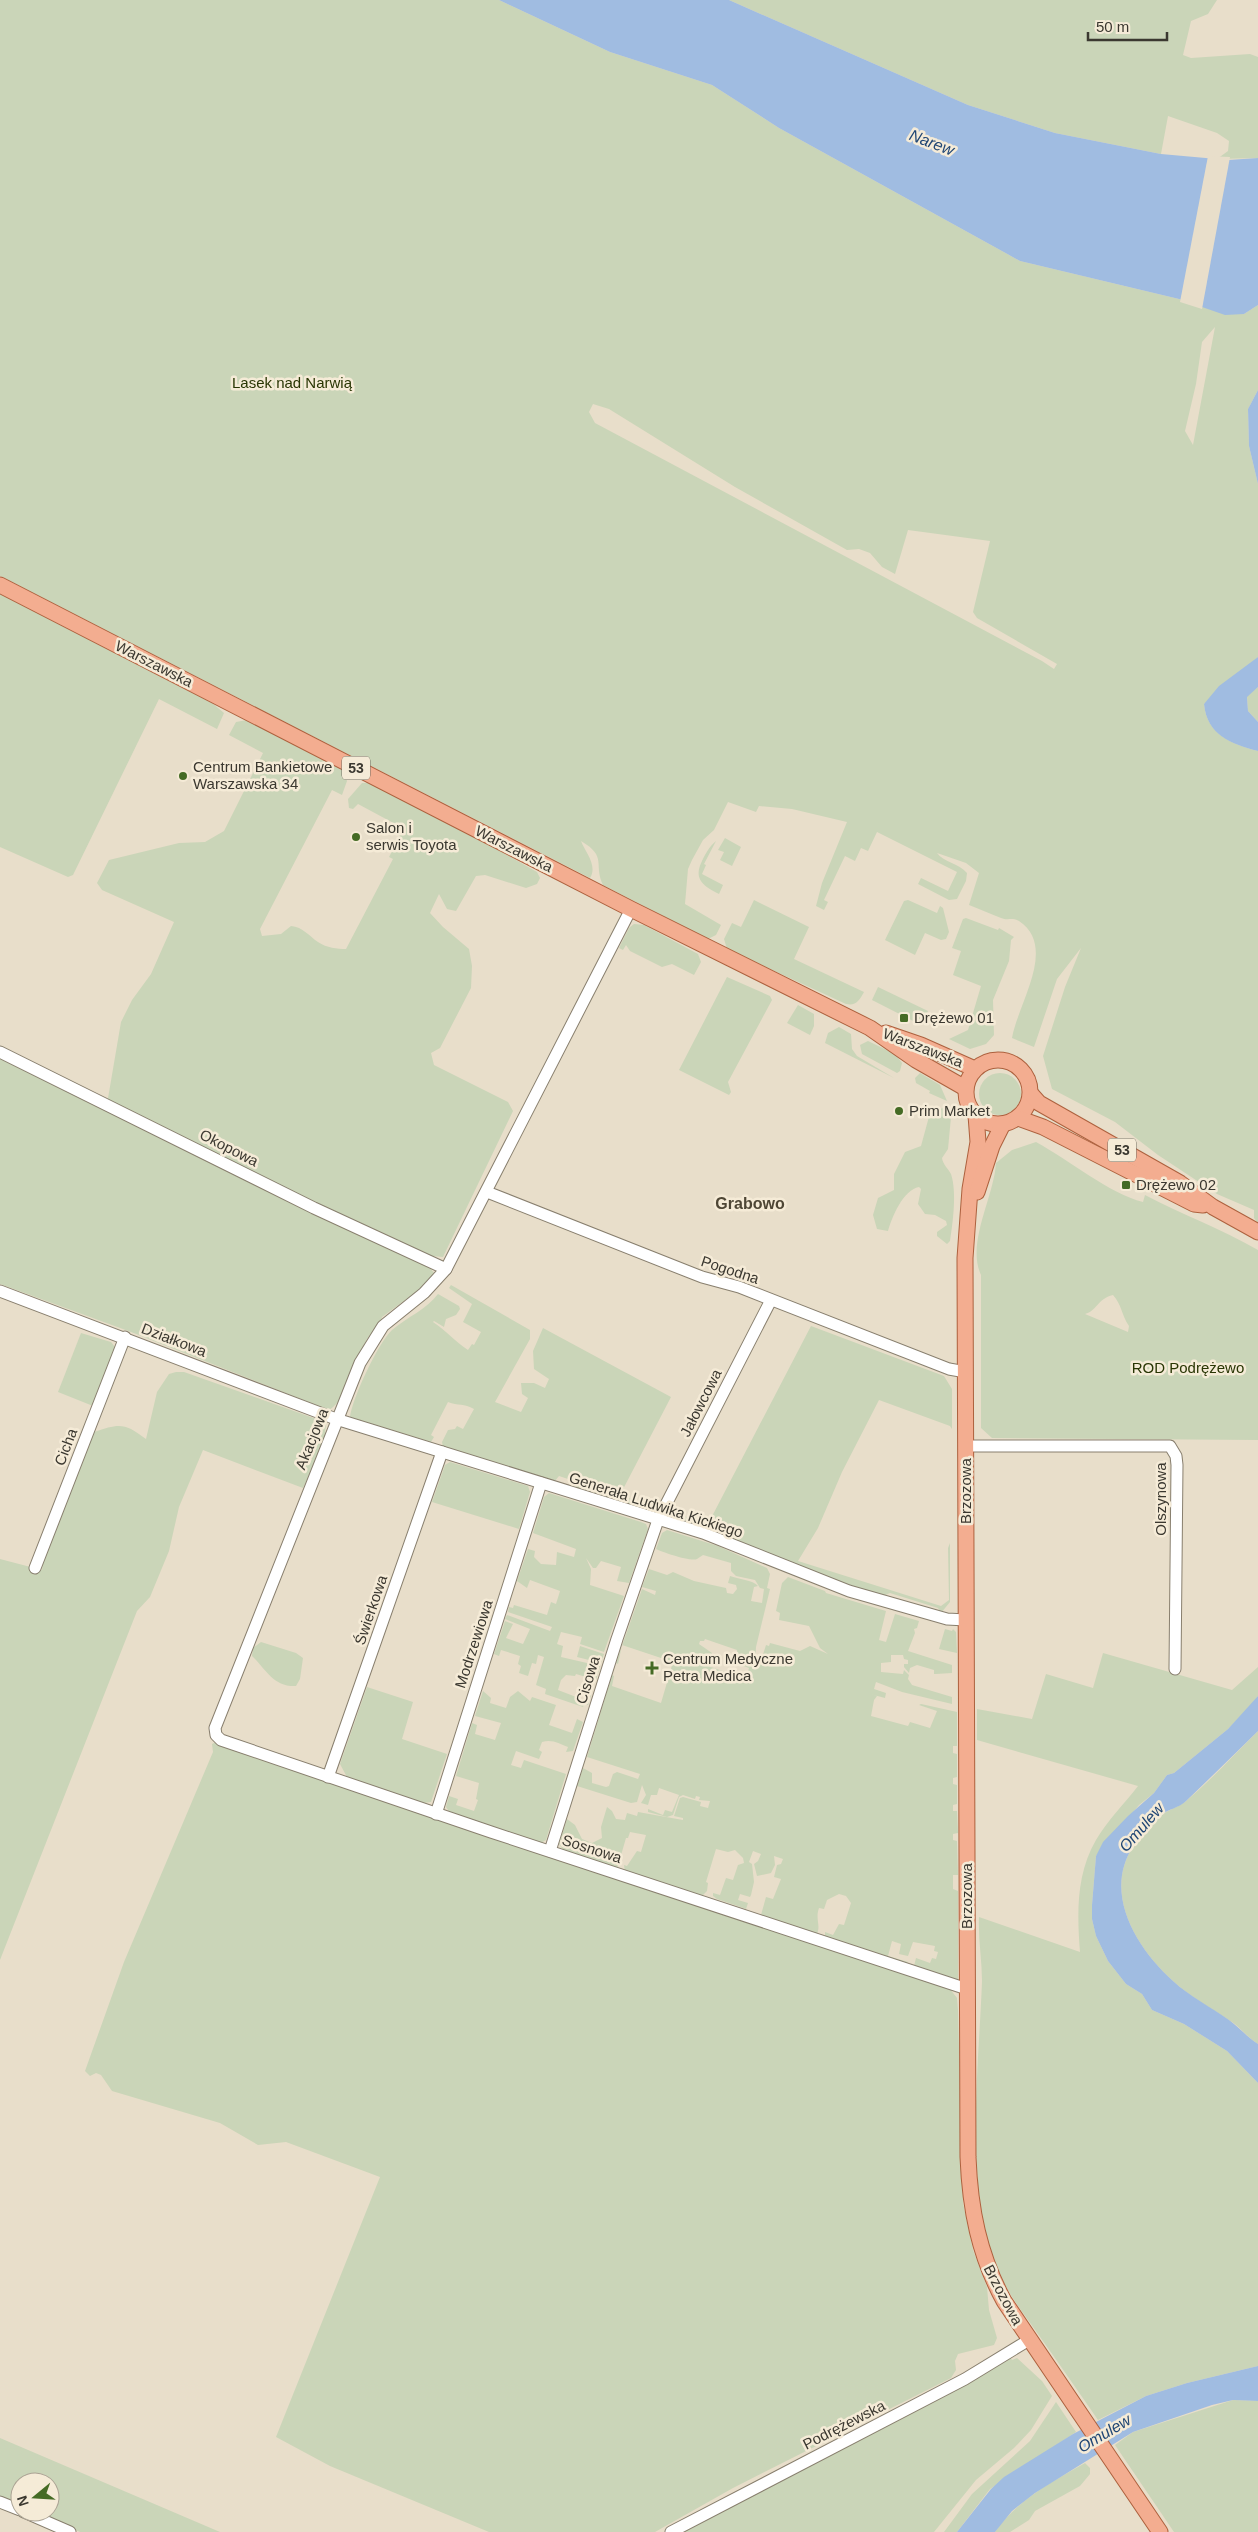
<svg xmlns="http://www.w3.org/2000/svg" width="1258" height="2532" font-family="Arial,sans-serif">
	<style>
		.green { fill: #cad5b8; fill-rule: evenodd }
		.water { fill: #a0bce1 }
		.pier { fill: #e8deca }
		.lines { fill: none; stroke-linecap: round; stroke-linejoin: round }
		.minor-casing { stroke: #887f6e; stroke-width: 13 }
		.major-casing { stroke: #ad613e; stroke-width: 17 }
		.minor { stroke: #fff; stroke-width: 11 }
		.major { stroke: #f3ad90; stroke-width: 15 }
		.poi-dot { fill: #456b25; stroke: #f5ebd7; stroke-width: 2 }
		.labels { text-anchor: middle; stroke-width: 5; stroke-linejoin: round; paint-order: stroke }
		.shield { fill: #f5ebd7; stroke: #736e62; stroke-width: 1 }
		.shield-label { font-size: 14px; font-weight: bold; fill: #3b3830 }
		.park-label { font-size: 15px; fill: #293604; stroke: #f5ebd7 }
		.street-label { font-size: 15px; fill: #3b3830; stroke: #f5ebd7 }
		.poi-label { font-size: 15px; fill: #3b3830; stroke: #f5ebd7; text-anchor: start }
		.water-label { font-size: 16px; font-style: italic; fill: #204674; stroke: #f5ebd7 }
		.neighbourhood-label { font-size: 16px; font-weight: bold; fill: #4e4635; stroke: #f5ebd7 }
	</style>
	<rect width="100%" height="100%" fill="#e8deca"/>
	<!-- green -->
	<g class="green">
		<path d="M0 0H499L610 52 712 85 779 128 1020 261 1179 299 1225 314H1244L1258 305V390L1248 409 1249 446 1258 484V657L1204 704C1207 735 1232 744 1258 751V1223L1254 1218V1210L1217 1194 1158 1155 1115 1122 1052 1089 1043 1056 1065 987 1081 948 1057 979 1034 1047 1012 1038C1018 1003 1058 947 1019 921 1012 917 1008 921 1001 918 990 914 980 909 969 905L979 873 966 863 937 853C943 862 959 863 967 873L966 881 957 899 949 900 918 884 921 878 948 891 957 872 877 832 868 851 861 848 855 861 845 856 824 900 828 902 824 910 816 906 822 883 847 822 792 809 759 806 756 812 728 802 714 830 703 840 692 860 688 869 685 904 721 925 716 935 708 939 603 885C593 864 608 857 581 841 585 852 598 865 590 878L0 576ZM1215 327 1193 445 1185 431 1196 384 1202 342ZM593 404 609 409 735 487 847 550 859 549 870 553 882 567 895 574 908 530 990 541 973 612 977 618 1057 664 1054 669 1042 661 595 423 589 412Z"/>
		<path d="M729 0H1217L1208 14 1191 21 1183 55 1191 58 1250 54 1258 57V158L1217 159 1228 151 1229 141 1217 133 1168 116 1161 154 1055 133 968 105Z"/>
		<path d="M0 594 212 703 224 713 217 729 159 699 73 875 68 877 0 847Z"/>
		<path d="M1258 687V722L1248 711 1247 696Z"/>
		<path d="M247 720 343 770 347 781 342 795 332 790 260 929 262 936 281 934 291 926C303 927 309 936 318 942 327 948 337 949 346 949L393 859 389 857 400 836 397 830 399 826 358 804 353 809 349 808 348 799 362 783H369L500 851 537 872 540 878 537 884 526 888 485 875 476 876 456 911 447 909 439 894 430 913 443 927 469 949 472 966 471 988 440 1048 431 1053 434 1065 508 1102 513 1111 443 1257 432 1256 429 1267 435 1274 427 1284 382 1317C381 1326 371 1332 367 1339 356 1359 347 1400 329 1410L131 1332 0 1284V1059L106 1110 121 1022 132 1000 151 974 174 922 102 890 97 883 109 860 179 843 205 842 224 831 263 753 229 735 236 722Z"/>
		<path d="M725 838 741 847 732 866 720 860 724 852 718 850Z"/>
		<path d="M716 841 704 864 706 865 702 874 723 885 719 894C703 886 693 879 702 861 706 853 709 847 716 841Z"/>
		<path d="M754 900 809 927 794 959 864 992C859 1001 856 1006 846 1004L727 949 724 939 732 923 741 927Z"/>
		<path d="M908 900 937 913 940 906 943 908 949 932 946 939 941 940 925 933 915 955 885 940 904 901Z"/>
		<path d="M966 918 998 930 999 928 1014 937 1011 940 1009 961 993 1000 994 1035 986 1044 970 1049 949 1039 968 1030 981 986 953 975 961 951 952 948 963 919Z"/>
		<path d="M634 924 644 925 698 954 701 962 694 975 672 964 662 967 630 951 626 945 623 950 619 948 629 928Z"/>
		<path d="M727 977 770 996 772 1000 728 1082 731 1092 729 1095 679 1070Z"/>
		<path d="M878 987 928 1011 921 1025 872 1000Z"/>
		<path d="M798 1005 814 1014V1026L810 1035 787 1023Z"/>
		<path d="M839 1027 851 1034 852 1049 857 1056 894 1078 825 1043 828 1033Z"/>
		<path d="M868 1041 895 1054 902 1063 900 1071 897 1073 862 1054 860 1045Z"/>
		<path d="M920 1073 940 1085 947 1101 929 1093 930 1091 916 1083 915 1078Z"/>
		<circle cx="1000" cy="1094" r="21"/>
		<path d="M943 1108 951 1117 948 1149 942 1158C943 1165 948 1168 951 1174 957 1192 953 1222 950 1241L947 1244 937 1236V1232L947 1225 946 1221 935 1215 925 1214 918 1204 921 1189 919 1187C903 1190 892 1217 888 1231L877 1229 873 1215 878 1198 894 1190V1174L905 1152 921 1146 930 1113Z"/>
		<path d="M1036 1142C1069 1160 1110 1194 1143 1202L1145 1195C1183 1215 1220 1228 1258 1250V1440L992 1438 981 1428V1275C966 1243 994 1197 996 1163L1012 1150ZM1113 1295C1122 1305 1121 1314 1129 1326L1128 1332 1085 1314C1097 1311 1097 1299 1113 1295Z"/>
		<path d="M451 1285 530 1330V1339L495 1402 521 1412 528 1398 522 1394 521 1383H534L545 1388 549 1379 534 1369 533 1351 543 1328 671 1397 620 1495 652 1506 659 1503 654 1508 646 1507 645 1510 572 1488 571 1480 559 1476 554 1482 443 1447 442 1442 448 1430 455 1429 457 1426 463 1429 474 1409C464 1403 458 1406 448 1402L431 1435 434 1437 431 1442 350 1417C352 1399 378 1343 392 1330 407 1317 426 1310 438 1294L459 1306 460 1309 456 1315 446 1319 444 1327 434 1321 433 1322C447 1331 454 1341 468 1350L472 1344 474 1345 481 1332 463 1322 472 1304 449 1288Z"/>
		<path d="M811 1326 944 1376 952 1389V1429L950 1426 879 1400 842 1472 818 1528 798 1561 941 1606 949 1600 948 1548 950 1543V1602L941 1613 938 1608 890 1593 883 1596 820 1576 677 1521 678 1517 674 1513 708 1524Z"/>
		<path d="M81 1333 111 1342 115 1347 93 1406 58 1392Z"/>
		<path d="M176 1372H184L322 1421 326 1426 325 1432 328 1433 303 1488 203 1450 179 1507 169 1551 150 1597 137 1611 0 1960V1559L42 1570 44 1557 94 1432C120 1423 125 1423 146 1439L157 1392 169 1374Z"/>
		<path d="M450 1462 528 1486 530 1492 519 1529 432 1502 445 1465Z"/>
		<path d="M549 1493 641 1522 646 1524 648 1529 629 1583 617 1581 621 1567 601 1561 596 1568H593L586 1558 591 1569 590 1585 624 1596 604 1652 580 1644 582 1637 561 1632 557 1644 563 1646 561 1657 600 1666 596 1680 576 1674 575 1676 566 1675 561 1680 558 1690 584 1700 588 1687 593 1688 588 1705 584 1704 583 1707 545 1694 546 1689 536 1685 544 1657 538 1655 536 1664 532 1663 528 1676 519 1673 521 1666 518 1664 520 1656 501 1650 499 1656 494 1654 505 1621 513 1624 506 1638 523 1644 530 1629 505 1619 507 1615 550 1631 552 1627 508 1612 509 1607 513 1608 514 1605 547 1615 551 1602 556 1604 560 1591 530 1580 527 1588 517 1581 528 1549 535 1551 534 1557 541 1564 556 1565 557 1552 574 1557 576 1549 533 1533 544 1497Z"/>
		<path d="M667 1530 718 1546 767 1568 770 1574 767 1588 770 1589 756 1647 755 1664H760L766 1645 769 1646 770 1643 800 1651 810 1646 828 1654 820 1648 809 1626 779 1620 780 1613 776 1611 782 1583 788 1577 825 1591 826 1593 886 1611 879 1640 886 1642 895 1614 919 1621 917 1628 914 1629 915 1633 908 1651 952 1665V1673L936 1674H934V1670L917 1665 910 1668 909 1673 904 1667V1664H908V1660L904 1659 903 1655H891V1662L881 1663V1672L903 1674 904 1670 909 1675 908 1679 912 1685 952 1697V1704L902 1692 876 1682 874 1689 886 1693 885 1698 870 1694 877 1696 874 1700 871 1716 908 1726 910 1722 930 1728 937 1711 919 1705 921 1704 957 1712V1746H953V1753L957 1754V1777L953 1778V1784L957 1785V1804L953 1805V1811H957L958 1833 953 1834V1840L957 1841 958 1875H953V1889L958 1891V1980L914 1966 916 1958 930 1963 932 1958 936 1959 938 1952 934 1951 935 1946 913 1942 908 1956 899 1954 901 1944 892 1941 888 1956 908 1962 907 1963 825 1936V1932L833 1935 839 1924 844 1925 851 1903 846 1896 839 1894 827 1900 824 1909 819 1908C815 1919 821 1925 817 1934L761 1915 766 1897 773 1899 781 1879 774 1877 777 1865 781 1864 783 1859 774 1856 775 1865 771 1873 757 1876 754 1864 758 1861 761 1854 753 1851 749 1862 752 1864 754 1882 751 1895 750 1897 740 1894 738 1900 748 1903 746 1909 717 1899 713 1896V1893L720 1895 726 1878 733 1880 738 1865 744 1863 743 1858 735 1850 728 1852 716 1849 706 1882 708 1883 707 1891 702 1896 625 1872 624 1865 627 1866 637 1851 641 1852 646 1835 630 1832 628 1838H626L617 1869 564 1851 559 1844 567 1819 575 1825 582 1839 592 1843 602 1838 601 1827 607 1807 612 1811 616 1819 625 1820 627 1813 637 1816 638 1812 683 1820V1818L674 1816 680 1798 683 1797 701 1802 700 1806 708 1808 710 1801 699 1800 700 1797 696 1796 695 1799 683 1795 679 1797 673 1815 667 1817 648 1812V1809L663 1815 665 1810 672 1812 679 1795 659 1788 657 1795H651L648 1805 641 1803 646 1795 642 1785 637 1802 631 1803 577 1786 583 1768 592 1773V1783L606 1787 609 1786 613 1774 617 1772 638 1779 640 1774 587 1757 612 1675 614 1676 612 1686 661 1703 673 1662 622 1645 618 1664 616 1663 642 1589 655 1595 656 1591 642 1587 649 1569 667 1575 673 1572 694 1581 726 1588 727 1593 733 1594 737 1589 736 1585 728 1583 730 1576C738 1579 753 1580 758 1586L754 1587 751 1601 762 1603 764 1589 760 1588 755 1580 736 1576 731 1571V1563L703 1555C701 1556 699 1558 697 1559 691 1562 662 1552 656 1549L662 1533ZM705 1639 737 1650 736 1663 749 1668 747 1675 736 1673 734 1675 708 1666 712 1653 699 1644 700 1641H704Z"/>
		<path d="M945 1629 952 1631 953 1629 956 1632 957 1653 939 1649Z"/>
		<path d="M261 1642 296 1653 303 1658 300 1679 296 1686C273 1687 266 1669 252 1656L253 1648Z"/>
		<path d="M580 1646 604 1654 601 1663 577 1657Z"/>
		<path d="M1103 1653 1232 1690 1258 1667V1696L1253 1703 1228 1729 1174 1773 1167 1775 1154 1793 1139 1805 1096 1856 1092 1905V1919L1096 1936 1108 1961 1126 1984 1142 1994 1152 2010 1184 2024 1227 2051 1258 2083V2366L1187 2383 1146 2396 1098 2420C1078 2391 1058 2362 1038 2334 1025 2315 1010 2297 1001 2277 962 2196 979 2069 982 1981 982 1960 978 1939 979 1917L1080 1952C1077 1914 1076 1874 1096 1840 1107 1821 1125 1803 1138 1786L977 1740V1709L1032 1719 1046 1674 1093 1688Z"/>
		<path d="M367 1687 413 1702 402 1739 447 1754 431 1802 423 1803 348 1779 340 1764Z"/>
		<path d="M483 1691 491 1698 490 1703 506 1708 510 1697 518 1691 530 1701 532 1697 556 1705 549 1725 572 1733 577 1719 583 1722 573 1751 566 1752 568 1747C559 1744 553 1739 542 1742L539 1750 542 1752 539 1759 516 1751 511 1765 521 1768 524 1760 566 1774 546 1840 539 1844 450 1813 446 1807 449 1796 458 1799 456 1805 474 1811 478 1800 476 1799 479 1783 456 1776 472 1723 477 1725 475 1734 495 1740 501 1723 475 1716Z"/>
		<path d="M1258 1731V2044C1248 2038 1242 2029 1232 2022 1213 2009 1190 1997 1173 1981 1136 1948 1102 1892 1134 1845 1142 1835 1153 1823 1162 1815 1168 1810 1178 1807 1185 1802 1211 1780 1234 1755 1258 1731Z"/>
		<path d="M216 1742 950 1989 957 1998 958 2010 963 2203 973 2250 987 2287 989 2310 997 2338 994 2345 958 2354 955 2361 956 2370 951 2378 733 2488 655 2532H489L330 2466 276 2437 380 2177 286 2142 258 2145 220 2123 112 2091 101 2075 96 2073 90 2076 85 2071 124 1962 213 1752 212 1744Z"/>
		<path d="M1010 2357 1012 2360 1017 2358 1042 2381 1052 2396 1031 2430 1014 2448 976 2480 934 2532H682L946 2395Z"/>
		<path d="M1233 2400 1258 2401V2532H1174L1115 2445 1133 2432Z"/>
		<path d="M1056 2402 1076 2432 990 2489 957 2532H944L972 2494 1030 2441Z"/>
		<path d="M0 2438 220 2532H80L33 2512H50V2482H20V2506L0 2498Z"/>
		<path d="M1085 2463 1090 2468V2474L1080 2486 1035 2511 1029 2520 1010 2532H995C1016 2501 1053 2481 1085 2463Z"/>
	</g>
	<!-- water -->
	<g class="water">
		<path d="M499 0H729L968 105 1055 133 1161 154 1228 160 1258 158V305L1244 314 1225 315 1179 299 1020 261 779 128 712 85 610 52Z"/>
		<path d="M1258 390V484L1249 446 1248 409Z"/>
		<path d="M1258 657V687L1247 697 1248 711 1258 722V751C1231 744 1207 735 1204 704L1219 686Z"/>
		<path d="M1258 1696V1731C1234 1755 1210 1778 1185 1802 1178 1808 1169 1809 1163 1814 1153 1823 1142 1835 1134 1845 1102 1892 1136 1948 1173 1981 1189 1996 1211 2007 1229 2020 1240 2028 1247 2037 1258 2044V2083L1227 2051 1184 2024 1152 2010 1142 1994 1126 1984 1108 1961 1096 1936 1092 1919V1905L1096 1856 1103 1842 1128 1816 1154 1793 1167 1775 1174 1773 1228 1729Z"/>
		<path d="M1258 2366V2401L1233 2400 1212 2405 1133 2432 1035 2493 1012 2511 995 2532H957L991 2489 1004 2477 1073 2434 1146 2396 1187 2383Z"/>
	</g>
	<!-- pier -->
	<path class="pier" d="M1208 156 1230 157 1202 309 1180 302Z"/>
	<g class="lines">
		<defs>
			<g id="minor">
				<path d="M631 909 446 1269 424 1293 383 1326 360 1363 215 1728 216 1735 221 1740 491 1832 967 1989"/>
				<path d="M0 1052 314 1208 446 1269"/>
				<path d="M487 1192 702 1277 739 1287 949 1369 966 1372"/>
				<path d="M0 1291 336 1419 703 1533 849 1591 947 1619 966 1620"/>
				<path d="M966 1446H1170L1176 1456 1177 1465 1175 1669"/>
				<path d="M35 1568 125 1337"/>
				<path d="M328 1777 442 1452"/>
				<path d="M436 1814 541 1483"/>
				<path d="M550 1851 617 1639 658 1520 771 1300"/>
				<path d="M0 2502 20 2510"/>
				<path d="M24 2512 70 2532"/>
				<path d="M671 2532 965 2379 1029 2340"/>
			</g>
			<g id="major">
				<path d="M0 585 631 909 870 1028 916 1060 965 1088"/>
				<path d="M886 1033 921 1045 975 1069"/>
				<circle cx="998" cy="1092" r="32"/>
				<path d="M1031 1094 1039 1103 1180 1183 1213 1207 1258 1232"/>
				<path d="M976 1115 978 1142 970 1189 965 1258 968 2157C970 2209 979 2255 1004 2301L1160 2532"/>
				<path d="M1018 1118 1043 1127 1194 1204 1203 1205"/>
				<path d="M977 1192 992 1146 1003 1124"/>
			</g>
		</defs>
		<!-- minor casing -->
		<use href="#minor" class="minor-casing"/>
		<!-- major casing -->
		<use href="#major" class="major-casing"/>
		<!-- minor -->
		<use href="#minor" class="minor"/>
		<!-- major -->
		<use href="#major" class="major"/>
	</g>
	<!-- markers -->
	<g class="poi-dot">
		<circle cx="183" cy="776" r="5"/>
		<circle cx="356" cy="837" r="5"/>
		<rect x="899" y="1013" width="10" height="10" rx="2.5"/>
		<circle cx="899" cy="1111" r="5"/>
		<rect x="1121" y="1180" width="10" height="10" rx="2.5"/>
		<path d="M649.5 1660.5h5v5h5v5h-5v5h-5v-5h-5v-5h5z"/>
	</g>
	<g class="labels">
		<!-- shield labels -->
		<g class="shield">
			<rect x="342" y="756.5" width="28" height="23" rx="4"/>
			<rect x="1108" y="1138.5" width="28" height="23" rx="4"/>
		</g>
		<g class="shield-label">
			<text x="356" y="773">53</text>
			<text x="1122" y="1155">53</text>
		</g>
		<!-- park labels -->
		<g class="park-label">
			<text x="292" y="388">Lasek nad Narwią</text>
			<text x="1188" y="1373">ROD Podrężewo</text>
		</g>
		<!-- street labels -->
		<g class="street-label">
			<text transform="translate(154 664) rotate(27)" y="5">Warszawska</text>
			<text transform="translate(514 849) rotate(27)" y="5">Warszawska</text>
			<text transform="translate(923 1048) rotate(21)" y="5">Warszawska</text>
			<text transform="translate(229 1148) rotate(27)" y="5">Okopowa</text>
			<text transform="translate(730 1270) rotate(18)" y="5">Pogodna</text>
			<text transform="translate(174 1340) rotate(21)" y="5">Działkowa</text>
			<text transform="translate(701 1403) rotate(-63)" y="5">Jałowcowa</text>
			<text transform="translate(312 1439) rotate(-68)" y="5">Akacjowa</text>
			<text transform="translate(66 1447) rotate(-69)" y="5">Cicha</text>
			<text transform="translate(966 1491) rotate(-90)" y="5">Brzozowa</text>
			<text transform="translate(1161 1499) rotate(-90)" y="5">Olszynowa</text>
			<text transform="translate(656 1505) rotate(18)" y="5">Generała Ludwika Kickiego</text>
			<text transform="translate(371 1610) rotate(-71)" y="5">Świerkowa</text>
			<text transform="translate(474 1644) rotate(-72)" y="5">Modrzewiowa</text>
			<text transform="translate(588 1680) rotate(-73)" y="5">Cisowa</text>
			<text transform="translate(592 1849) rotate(18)" y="5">Sosnowa</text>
			<text transform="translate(967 1896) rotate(-90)" y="5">Brzozowa</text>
			<text transform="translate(1003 2295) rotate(62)" y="5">Brzozowa</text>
			<text transform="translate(844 2425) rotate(-27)" y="5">Podrężewska</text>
		</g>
		<!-- poi labels -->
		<g class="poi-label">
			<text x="193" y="772">Centrum Bankietowe<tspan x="193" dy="17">Warszawska 34</tspan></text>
			<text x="366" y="833">Salon i<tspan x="366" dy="17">serwis Toyota</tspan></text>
			<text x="914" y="1023">Drężewo 01</text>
			<text x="909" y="1116">Prim Market</text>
			<text x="1136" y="1190">Drężewo 02</text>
			<text x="663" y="1664">Centrum Medyczne<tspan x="663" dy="17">Petra Medica</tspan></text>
		</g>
		<!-- water labels -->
		<g class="water-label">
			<text transform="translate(932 142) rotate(21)" y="6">Narew</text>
			<text transform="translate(1141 1827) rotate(-49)" y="6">Omulew</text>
			<text transform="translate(1104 2433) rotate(-31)" y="6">Omulew</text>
		</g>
		<!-- neighbourhood labels -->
		<g class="neighbourhood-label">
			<text x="750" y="1209">Grabowo</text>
		</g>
	</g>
	<!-- north arrow -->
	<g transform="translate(35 2497) rotate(252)"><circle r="24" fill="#f5ebd7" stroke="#aba394"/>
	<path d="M0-4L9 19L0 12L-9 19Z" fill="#456b25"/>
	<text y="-8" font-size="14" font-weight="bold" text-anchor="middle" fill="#3b3830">N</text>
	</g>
	<!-- scale -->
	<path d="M1088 32v8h79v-8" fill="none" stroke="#3b3830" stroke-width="2.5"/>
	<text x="1096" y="32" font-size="15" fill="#3b3830" stroke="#f5ebd7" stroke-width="4" paint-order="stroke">50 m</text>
</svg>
